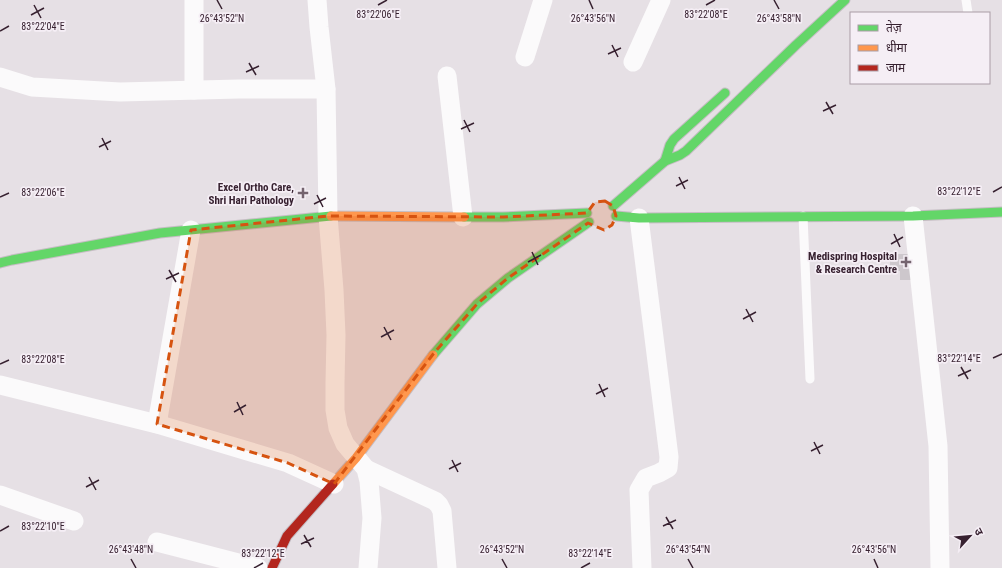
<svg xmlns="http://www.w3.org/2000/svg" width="1002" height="568" font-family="'Roboto Condensed','Noto Sans Devanagari',sans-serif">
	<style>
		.building { fill: #cdc7cc }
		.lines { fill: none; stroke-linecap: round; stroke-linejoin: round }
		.fast-casing { stroke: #c5bdc3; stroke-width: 11 }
		.slow-casing { stroke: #c5bdc3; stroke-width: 11 }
		.jam-casing { stroke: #c5bdc3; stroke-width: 11 }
		.lane { stroke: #fbfafb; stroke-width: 9 }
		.street { stroke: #fbfafb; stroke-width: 19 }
		.fast { stroke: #63d668; stroke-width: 9 }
		.slow { stroke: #ff974d; stroke-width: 9 }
		.jam { stroke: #b3261e; stroke-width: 9 }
		.marked { fill: #d65310; fill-opacity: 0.2; stroke: #d65310; stroke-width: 3; stroke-dasharray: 8 5; stroke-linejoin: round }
		.ticks { fill: none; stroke: #372130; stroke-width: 1.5 }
		.poi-dot { fill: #74646f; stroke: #f5eef5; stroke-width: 1.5 }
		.labels { text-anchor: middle; stroke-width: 3.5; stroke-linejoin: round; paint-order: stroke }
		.poi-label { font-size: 11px; font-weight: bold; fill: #372130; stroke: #f5eef5; text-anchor: end }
		.ticks-label { font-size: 10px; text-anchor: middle; fill: #372130; stroke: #f5eef5; stroke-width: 3.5; stroke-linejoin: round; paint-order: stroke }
	</style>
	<rect width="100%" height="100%" fill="#e6e0e5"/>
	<!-- building -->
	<path class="building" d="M890 254H915V280H900V271H890Z"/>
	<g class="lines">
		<defs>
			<g id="fast">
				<path d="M665 161 670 145 674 139 725 93"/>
				<path d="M613 206 665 161 680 155 686 151 796 45 845 0"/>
				<path d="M616 216 639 218 913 216 1002 212"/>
				<path d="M464 217H503L587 213"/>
				<path d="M0 263 12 260 160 233 331 216"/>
				<path d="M433 355 477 304 508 278 589 222"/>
			</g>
			<g id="slow">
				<path d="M331 216 464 217"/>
				<path d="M333 484 356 458 433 355"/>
			</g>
			<path id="jam" d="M272 568 287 536 333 484"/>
		</defs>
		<!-- fast casing -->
		<use href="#fast" class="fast-casing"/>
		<!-- slow casing -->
		<use href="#slow" class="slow-casing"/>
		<!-- jam casing -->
		<use href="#jam" class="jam-casing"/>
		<!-- lane -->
		<g class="lane">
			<path d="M966 0 968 13"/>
			<path d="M803 216 810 379"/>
		</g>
		<!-- street -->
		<g class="street">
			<path d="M317 0 319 27 326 89 328 216 334 290 336 335 335 383V410L338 428 345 444 366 469 369 481 372 518 368 568"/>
			<path d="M525 57 543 0"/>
			<path d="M633 62 661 0"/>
			<path d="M447 76 463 217"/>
			<path d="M0 77 32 87 120 92 239 89H326"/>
			<path d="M194 90V0"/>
			<path d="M913 216 938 446 940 568"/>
			<path d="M639 218 669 457 668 468 659 473 646 478 639 490 642 568"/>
			<path d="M0 385 157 424 288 463 334 484"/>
			<path d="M157 424 191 230"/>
			<path d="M366 469 435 501 439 505 442 511 447 568"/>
			<path d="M0 495 74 521"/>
			<path d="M157 542 258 568"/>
		</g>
		<!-- fast -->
		<use href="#fast" class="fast"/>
		<!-- slow -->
		<use href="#slow" class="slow"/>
		<!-- jam -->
		<use href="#jam" class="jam"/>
	</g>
	<!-- marked area -->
	<path class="marked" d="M605 201 613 206 616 216 612 225 604 230 588 223 508 278 477 304 434 353 334 484 288 463 157 424 191 230 328 216 503 217 587 213 595 202Z"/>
	<!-- ticks -->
	<path class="ticks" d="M217 0 222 9M589 0 593 9M774 0 779 9M34 5 41 18M378 5 387 0M706 5 715 0M31 15 44 8M0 31 9 26M612 45 618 57M608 54 621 48M249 63 256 75M246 72 259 66M826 102 833 114M823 111 836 105M464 120 470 132M461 129 474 123M102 138 108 150M99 147 111 141M679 177 685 189M676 186 688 180M993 192 1002 187M317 195 323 207M0 197 9 193M314 204 326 198M894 234 900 247M891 244 903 237M532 252 538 265M528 262 541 255M169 270 176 282M166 279 179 273M746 309 753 322M743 319 756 312M384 327 391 340M381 337 394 330M993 358 1002 354M0 364 9 360M961 367 968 379M958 376 971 370M599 384 605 397M596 394 608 388M237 402 243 415M234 412 246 405M814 442 820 454M811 451 823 445M452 460 458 472M449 469 461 463M89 477 96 490M86 487 99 480M666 517 673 529M663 526 676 520M0 531 9 526M304 535 311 547M301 544 314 538M131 559 136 568M502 559 507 568M688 559 693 568M874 559 878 568M254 568 263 563M581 568 590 563"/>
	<!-- markers -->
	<g class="poi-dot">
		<path d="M301 187h4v4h4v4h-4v4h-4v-4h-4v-4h4z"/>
		<path d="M904 256h4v4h4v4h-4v4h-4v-4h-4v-4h4z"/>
	</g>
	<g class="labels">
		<!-- poi labels -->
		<g class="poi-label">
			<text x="294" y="191">Excel Ortho Care,<tspan x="294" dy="13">Shri Hari Pathology</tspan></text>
			<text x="897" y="260">Medispring Hospital<tspan x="897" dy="13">&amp; Research Centre</tspan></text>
		</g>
	</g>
	<g class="ticks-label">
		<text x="378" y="18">83°22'06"E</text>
		<text x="706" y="18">83°22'08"E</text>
		<text x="222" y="22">26°43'52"N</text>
		<text x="593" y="22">26°43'56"N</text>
		<text x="779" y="22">26°43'58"N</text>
		<text x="43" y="30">83°22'04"E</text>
		<text x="959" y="195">83°22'12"E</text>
		<text x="43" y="196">83°22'06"E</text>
		<text x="959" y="362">83°22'14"E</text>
		<text x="43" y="363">83°22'08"E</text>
		<text x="43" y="530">83°22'10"E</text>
		<text x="131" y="553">26°43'48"N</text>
		<text x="502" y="553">26°43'52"N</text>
		<text x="688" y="553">26°43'54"N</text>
		<text x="874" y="553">26°43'56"N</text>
		<text x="263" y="557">83°22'12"E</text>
		<text x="590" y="557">83°22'14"E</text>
	</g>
	<!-- legend -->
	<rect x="850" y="12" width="140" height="72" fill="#f5eef5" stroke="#a99ca6"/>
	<rect x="858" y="25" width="20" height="6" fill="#63d668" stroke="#a99ca6"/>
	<text x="886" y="32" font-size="12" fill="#372130">तेज़</text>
	<rect x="858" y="45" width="20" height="6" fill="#ff974d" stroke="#a99ca6"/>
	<text x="886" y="52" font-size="12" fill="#372130">धीमा</text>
	<rect x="858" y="65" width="20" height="6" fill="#b3261e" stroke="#a99ca6"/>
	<text x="886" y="72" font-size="12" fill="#372130">जाम</text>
	<!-- north arrow -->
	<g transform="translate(970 536) rotate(63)" stroke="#f5eef5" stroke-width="3" paint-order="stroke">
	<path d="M0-3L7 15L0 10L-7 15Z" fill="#372130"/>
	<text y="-6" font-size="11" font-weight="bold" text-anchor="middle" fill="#372130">उ</text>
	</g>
</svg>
